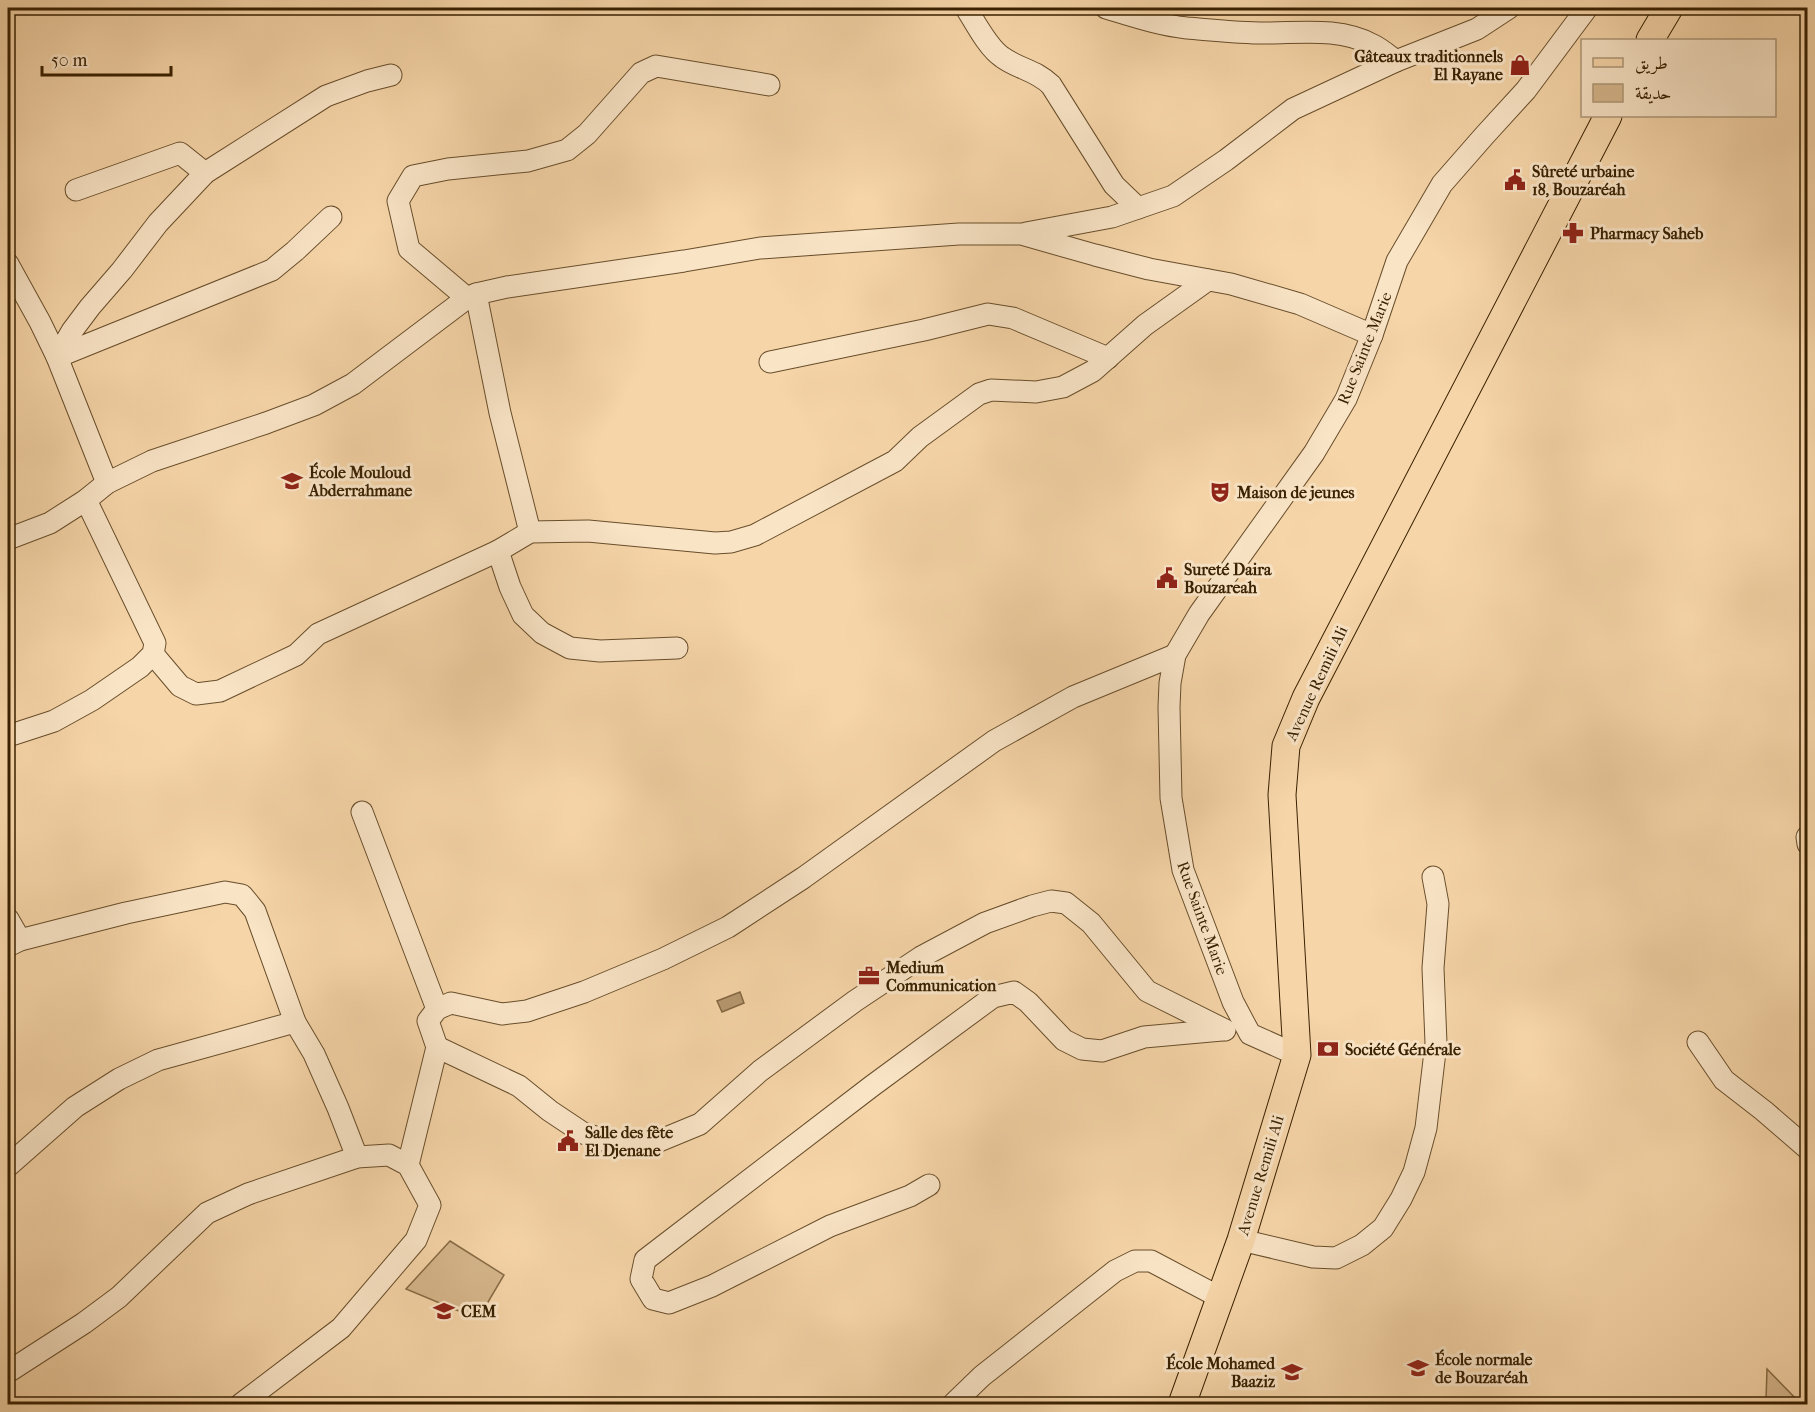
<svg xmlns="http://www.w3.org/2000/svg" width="1815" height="1412" font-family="'IM FELL French Canon',Amiri,serif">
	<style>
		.green { fill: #d6b68c; stroke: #886c46; stroke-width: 1.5 }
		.water { fill: #b6986f; stroke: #846843; stroke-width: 1.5 }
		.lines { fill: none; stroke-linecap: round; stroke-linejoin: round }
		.minor-casing { stroke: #684e2b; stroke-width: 23 }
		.major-casing { stroke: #392101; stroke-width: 29 }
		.minor { stroke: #f9e4c6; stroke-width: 21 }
		.major { stroke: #f6d5a8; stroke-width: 27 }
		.labels { text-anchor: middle; stroke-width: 6; stroke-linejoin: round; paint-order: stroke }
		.poi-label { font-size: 16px; font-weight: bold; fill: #392101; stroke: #f9e4c6; text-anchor: start }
		.street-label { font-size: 16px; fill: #392101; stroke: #f9e4c6 }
	</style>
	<rect width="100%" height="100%" fill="#f6d5a8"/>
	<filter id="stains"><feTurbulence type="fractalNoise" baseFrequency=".00333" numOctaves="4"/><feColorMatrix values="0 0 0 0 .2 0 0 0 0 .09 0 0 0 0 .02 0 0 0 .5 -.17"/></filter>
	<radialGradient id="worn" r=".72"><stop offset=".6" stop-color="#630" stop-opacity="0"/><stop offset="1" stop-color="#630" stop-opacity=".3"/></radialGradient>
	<!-- green -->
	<g class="green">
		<path d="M450 1241 504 1275 478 1319 406 1289Z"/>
		<path d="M1767 1369 1801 1404H1769L1766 1401Z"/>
	</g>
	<!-- water -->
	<path class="water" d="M740 992 744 1003 722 1012 717 1001Z"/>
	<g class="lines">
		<defs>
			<g id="minor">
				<path d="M966 8C975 22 988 48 1002 57 1018 69 1036 70 1051 85L1114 185 1138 208"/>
				<path d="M1106 8C1133 16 1159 25 1187 28 1212 30 1239 33 1265 33 1301 33 1340 27 1373 45 1381 49 1388 55 1396 61"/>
				<path d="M76 190 180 153 205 173"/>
				<path d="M331 217 295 251 272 270 57 357 72 331 90 307 122 270 158 223 205 173 326 96 367 81 391 75"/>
				<path d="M1026 233 1112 217 1173 196 1226 160 1293 109 1396 61 1477 29 1509 8"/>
				<path d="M8 264 40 322 57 357 107 483"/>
				<path d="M476 294 500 413 530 532"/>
				<path d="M467 298 409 249 398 201 413 176 448 169 528 161 567 150 587 134 641 73 656 66 769 85"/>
				<path d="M770 362 924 330 988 314 1013 318 1108 358"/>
				<path d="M8 539 50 523 86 500 107 483 152 461 266 423 314 405 353 384 467 298 476 294 507 287 684 261 760 248 959 234H1021L1095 255 1149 269 1231 284 1300 304 1372 335"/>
				<path d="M498 551 510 587 523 615 542 633 570 648 600 651 677 648"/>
				<path d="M153 654 180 686 196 694 220 691 296 655 318 634 498 551 530 532 588 531 715 543 731 542 755 535 895 461 920 437 979 394 991 390 1036 392 1063 387 1093 371 1145 325 1208 280"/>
				<path d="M8 736 54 721 92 700 140 667 153 654 155 643 86 500"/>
				<path d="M362 812 437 1009"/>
				<path d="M1807 837 1808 844"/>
				<path d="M8 919 20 940"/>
				<path d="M8 946 20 940 126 913 225 892 242 895 255 911 295 1022 314 1054 338 1108 357 1157"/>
				<path d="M1698 1042 1724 1080 1764 1111 1808 1149"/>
				<path d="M437 1047 519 1086 550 1111 583 1133 613 1143H654L700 1124 760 1071 855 1001 921 957 985 923 1032 906 1051 901 1066 903 1091 923 1147 991 1225 1030"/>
				<path d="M1297 1055 1250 1034 1233 1002 1183 870 1171 798 1169 707 1170 683 1175 655 1199 614 1314 453 1346 399 1372 335 1397 261 1442 184 1484 136 1526 90 1587 8"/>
				<path d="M408 1165 437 1047 428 1021 437 1009 451 1003 502 1014 527 1011 584 992 663 959 728 927 803 878 994 741 1073 697 1175 655"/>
				<path d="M8 1166 75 1107 119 1079 158 1060 295 1022"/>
				<path d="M929 1185 910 1196 830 1226 712 1286 669 1303 653 1299 641 1279 645 1260 872 1086 993 997 1014 992 1028 1002 1064 1040 1082 1049 1102 1051 1144 1037 1222 1030"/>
				<path d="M1241 1240 1313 1257 1336 1258 1362 1245 1383 1228 1401 1199 1414 1172 1426 1128 1436 1043 1433 968 1438 904 1433 877"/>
				<path d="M8 1372 84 1323 119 1297 207 1213 248 1194 357 1157 389 1155 408 1165 430 1205 416 1240 341 1328 241 1404"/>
				<path d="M953 1404 982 1376 1115 1271 1135 1261H1151L1221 1298"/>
			</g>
			<g id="major">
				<path d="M1650 40 1669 8"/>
				<path d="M1182 1404 1241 1240 1297 1055 1282 795 1286 746 1306 698 1608 116"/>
			</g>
		</defs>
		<!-- minor casing -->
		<use href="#minor" class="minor-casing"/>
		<!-- major casing -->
		<use href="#major" class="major-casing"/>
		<!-- minor -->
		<use href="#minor" class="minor"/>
		<!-- major -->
		<use href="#major" class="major"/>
	</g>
	<!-- icons -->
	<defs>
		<symbol id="shop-bare" viewBox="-9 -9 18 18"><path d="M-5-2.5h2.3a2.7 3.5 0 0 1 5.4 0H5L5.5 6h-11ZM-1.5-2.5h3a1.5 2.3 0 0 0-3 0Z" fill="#8f2418" stroke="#f9e4c6" stroke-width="2.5" paint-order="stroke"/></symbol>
		<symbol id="civic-bare" viewBox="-9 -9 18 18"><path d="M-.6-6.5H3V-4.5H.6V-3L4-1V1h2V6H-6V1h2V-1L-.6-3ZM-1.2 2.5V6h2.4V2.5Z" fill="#8f2418" stroke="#f9e4c6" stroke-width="2.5" paint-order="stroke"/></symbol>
		<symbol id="pharmacy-bare" viewBox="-9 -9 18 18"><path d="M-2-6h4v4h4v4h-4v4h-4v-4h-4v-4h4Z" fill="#8f2418" stroke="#f9e4c6" stroke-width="2.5" paint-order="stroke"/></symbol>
		<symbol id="school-bare" viewBox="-9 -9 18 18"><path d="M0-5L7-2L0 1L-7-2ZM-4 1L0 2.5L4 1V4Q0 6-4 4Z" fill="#8f2418" stroke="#f9e4c6" stroke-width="2.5" paint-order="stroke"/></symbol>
		<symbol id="theatre-bare" viewBox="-9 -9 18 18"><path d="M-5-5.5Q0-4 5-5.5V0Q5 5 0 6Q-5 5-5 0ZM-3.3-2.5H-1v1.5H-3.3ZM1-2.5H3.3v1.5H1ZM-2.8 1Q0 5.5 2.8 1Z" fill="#8f2418" stroke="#f9e4c6" stroke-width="2.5" paint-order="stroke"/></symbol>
		<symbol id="office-bare" viewBox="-9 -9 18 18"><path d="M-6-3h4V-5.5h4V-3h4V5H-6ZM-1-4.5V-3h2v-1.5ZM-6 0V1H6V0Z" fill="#8f2418" stroke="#f9e4c6" stroke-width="2.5" paint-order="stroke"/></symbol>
		<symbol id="bank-bare" viewBox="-9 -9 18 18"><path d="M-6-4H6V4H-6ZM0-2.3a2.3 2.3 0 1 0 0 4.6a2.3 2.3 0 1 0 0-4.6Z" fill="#8f2418" stroke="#f9e4c6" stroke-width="2.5" paint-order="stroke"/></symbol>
		<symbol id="university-bare" viewBox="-9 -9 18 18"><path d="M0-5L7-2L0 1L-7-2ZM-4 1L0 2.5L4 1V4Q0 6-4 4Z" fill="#8f2418" stroke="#f9e4c6" stroke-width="2.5" paint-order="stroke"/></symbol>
	</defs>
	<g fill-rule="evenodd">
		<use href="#shop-bare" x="1505" y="50" width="30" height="30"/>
		<use href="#civic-bare" x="1500" y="165" width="30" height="30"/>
		<use href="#pharmacy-bare" x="1558" y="218" width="30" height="30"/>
		<use href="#school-bare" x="277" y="466" width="30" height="30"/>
		<use href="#theatre-bare" x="1205" y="477" width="30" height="30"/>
		<use href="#civic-bare" x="1152" y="563" width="30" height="30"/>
		<use href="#office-bare" x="854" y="961" width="30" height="30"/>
		<use href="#bank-bare" x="1313" y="1034" width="30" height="30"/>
		<use href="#civic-bare" x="553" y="1126" width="30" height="30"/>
		<use href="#school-bare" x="429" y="1296" width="30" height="30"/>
		<use href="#university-bare" x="1403" y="1353" width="30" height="30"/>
		<use href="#school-bare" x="1277" y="1357" width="30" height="30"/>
	</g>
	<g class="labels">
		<!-- poi labels -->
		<g class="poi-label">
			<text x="1503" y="62" text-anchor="end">Gâteaux traditionnels<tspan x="1503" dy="18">El Rayane</tspan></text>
			<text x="1532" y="177">Sûreté urbaine<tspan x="1532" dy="18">18, Bouzaréah</tspan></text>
			<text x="1590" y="239">Pharmacy Saheb</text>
			<text x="309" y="478">École Mouloud<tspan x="309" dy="18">Abderrahmane</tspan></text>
			<text x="1237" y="498">Maison de jeunes</text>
			<text x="1184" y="575">Sureté Daira<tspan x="1184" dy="18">Bouzareah</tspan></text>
			<text x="886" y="973">Medium<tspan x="886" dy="18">Communication</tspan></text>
			<text x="1345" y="1055">Société Générale</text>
			<text x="585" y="1138">Salle des fête<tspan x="585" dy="18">El Djenane</tspan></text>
			<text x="461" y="1317">CEM</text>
			<text x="1435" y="1365">École normale<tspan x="1435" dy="18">de Bouzaréah</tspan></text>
			<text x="1275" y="1369" text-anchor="end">École Mohamed<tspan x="1275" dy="18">Baaziz</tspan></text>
		</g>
		<!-- street labels -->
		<g class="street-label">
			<text transform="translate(1364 348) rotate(-68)" y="6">Rue Sainte Marie</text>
			<text transform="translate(1316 683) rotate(-65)" y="6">Avenue Remili Ali</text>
			<text transform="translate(1203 918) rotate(70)" y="6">Rue Sainte Marie</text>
			<text transform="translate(1260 1175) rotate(-73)" y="6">Avenue Remili Ali</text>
		</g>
	</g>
	<!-- margin -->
	<rect width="1815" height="1412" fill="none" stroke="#f6d5a8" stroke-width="30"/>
	<rect x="9" y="9" width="1797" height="1394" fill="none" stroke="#392101" stroke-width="3"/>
	<rect x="15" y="15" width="1785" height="1382" fill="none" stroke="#392101" stroke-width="1.5"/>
	<!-- legend -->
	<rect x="1581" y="39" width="195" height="78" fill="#f9e4c6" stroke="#ac9677" stroke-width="1.5"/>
	<rect x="1593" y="58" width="30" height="9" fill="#f6d5a8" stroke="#ac9677" stroke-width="1.5"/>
	<text x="1635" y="69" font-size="18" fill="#392101">طريق</text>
	<rect x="1593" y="84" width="30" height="18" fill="#d6b68c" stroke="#ac9677" stroke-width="1.5"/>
	<text x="1635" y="99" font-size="18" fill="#392101">حديقة</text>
	<!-- scale -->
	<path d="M42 66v9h129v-9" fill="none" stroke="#392101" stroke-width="3"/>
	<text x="51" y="66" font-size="18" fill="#392101" stroke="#f9e4c6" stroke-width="4.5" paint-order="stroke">50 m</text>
	<rect width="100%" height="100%" filter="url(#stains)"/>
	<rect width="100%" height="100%" fill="url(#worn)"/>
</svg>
